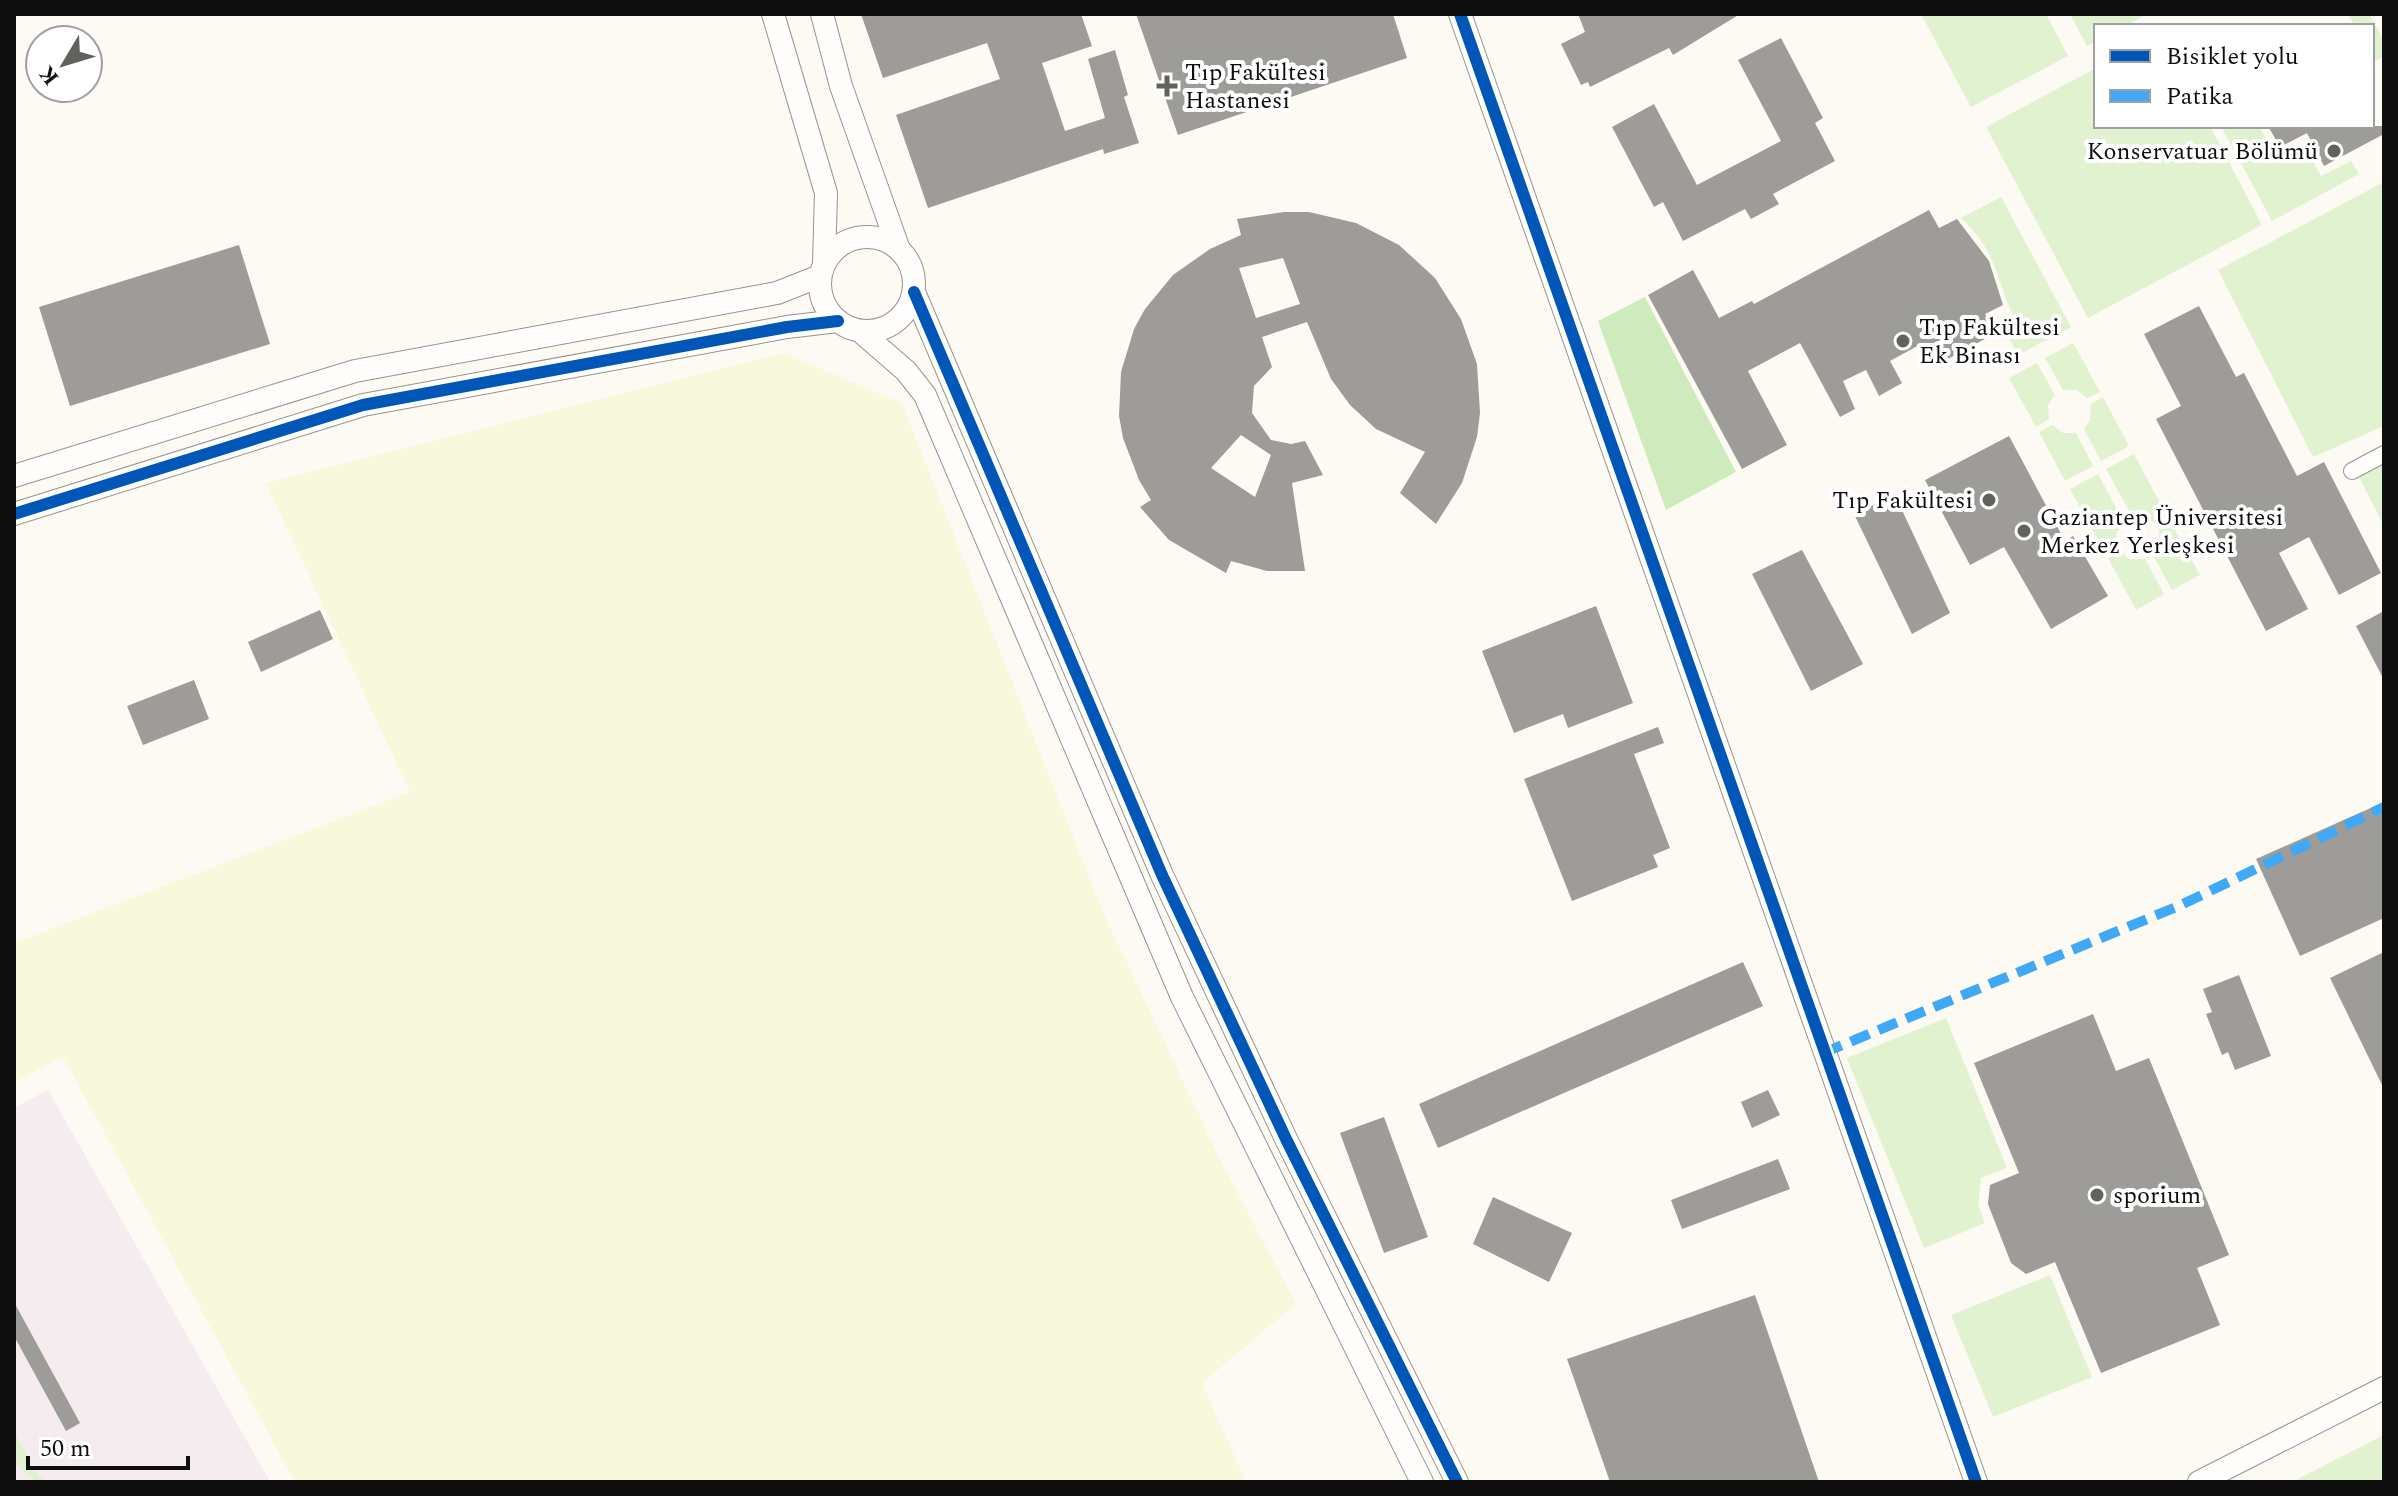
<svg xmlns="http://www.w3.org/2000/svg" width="2398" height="1496" font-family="Spectral,serif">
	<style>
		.industrial { fill: #f4ecef }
		.farmland { fill: #f8f8dd }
		.green { fill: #e0f2d0 }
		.forest { fill: #cfebbe }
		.building { fill: #9e9c98; fill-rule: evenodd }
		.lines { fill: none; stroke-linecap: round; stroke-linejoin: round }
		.minor-casing { stroke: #959491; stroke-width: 18 }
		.tertiary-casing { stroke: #959491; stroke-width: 24 }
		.minor { stroke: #fffefd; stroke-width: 16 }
		.tertiary { stroke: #fffefd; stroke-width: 22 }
		.quiet { stroke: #3fa9f5; stroke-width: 10; stroke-dasharray: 20 10; stroke-linecap: butt }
		.cycleway-casing { stroke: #fff; stroke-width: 17 }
		.cycleway { stroke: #0057b8; stroke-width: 12 }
		.poi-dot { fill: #61615e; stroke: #fff; stroke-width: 3 }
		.labels { text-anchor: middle; stroke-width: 8; stroke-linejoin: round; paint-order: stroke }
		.poi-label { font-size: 24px; fill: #0e0e0e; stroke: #fff; text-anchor: start }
	</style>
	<rect width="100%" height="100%" fill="#fcfaf2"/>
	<!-- industrial -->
	<path class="industrial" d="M48 1090 270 1482H14V1108Z"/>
	<!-- farmland -->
	<path class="farmland" d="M783 353 902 403 1102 910 1218 1155 1296 1304 1202 1383 1246 1482H295L63 1057 14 1082V943L410 792 266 483Z"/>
	<!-- green -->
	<g class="green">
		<path d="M1921 14H2046L2068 56 1971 107Z"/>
		<path d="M2070 14H2147L2125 26H2096V41L2087 46Z"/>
		<path d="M2348 14H2369L2384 41V56L2374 62 2372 26H2355Z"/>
		<path d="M2096 68V126H2210L2262 225 2088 318 1986 127Z"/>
		<path d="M2221 126H2259L2277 158 2304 144 2321 176 2351 161 2359 174 2272 221Z"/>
		<path d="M2384 182V426L2313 457 2218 270Z"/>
		<path d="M2001 197 2071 327 2018 355 2004 329 2016 321C1995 281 1999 253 1961 218Z"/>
		<path d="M2073 343 2100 392 2087 398 2077 390H2063L2045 358Z"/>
		<path d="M2037 363 2055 395 2048 405 2049 419 2036 427 2009 378Z"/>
		<path d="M2103 397 2129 446 2101 461 2084 429 2090 420 2091 404Z"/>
		<path d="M2052 425 2063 433H2076L2093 466 2065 481 2039 432Z"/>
		<path d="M2134 454 2168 518 2156 524 2146 517 2132 516 2106 469Z"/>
		<path d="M2384 464V526L2359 477Z"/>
		<path d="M2098 474 2123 521 2116 534 2117 546 2105 552 2070 489Z"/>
		<path d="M2171 523 2200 575 2172 590 2153 555 2160 544 2159 530Z"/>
		<path d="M2120 551 2129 559H2145L2164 594 2136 610 2108 558Z"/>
		<path d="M1946 1018 2007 1168 1981 1178 1978 1205 1985 1223 1924 1248 1847 1058Z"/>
		<path d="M2050 1275 2092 1377 1993 1417 1951 1315Z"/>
		<path d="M14 1431 33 1469 45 1482H36L14 1462Z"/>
		<path d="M2384 1435V1482H2292Z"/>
	</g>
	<!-- forest -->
	<path class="forest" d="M1645 297 1736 472 1666 510 1598 321Z"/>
	<!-- building -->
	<g class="building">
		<path d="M861 14H1081L1092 46 1042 63 1065 131 1105 118 1088 59 1115 50 1128 95 1124 97 1139 143 1104 154 1103 149 928 208 896 115 1000 79 987 43 883 78Z"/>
		<path d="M1136 14H1393L1407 58 1178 135Z"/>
		<path d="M1578 14H1740L1673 55 1669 48 1590 87 1588 82 1581 85 1561 44 1585 32Z"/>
		<path d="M1781 38 1823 118 1815 123 1835 161 1773 194 1779 204 1751 219 1745 209 1683 241 1663 202 1654 207 1612 127 1654 104 1697 185 1781 141 1738 60Z"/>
		<path d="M2268 126H2384V134L2324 166 2307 133 2280 147Z"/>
		<path d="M1929 210 1939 228 1957 219 1989 261 2003 305 1985 314 1996 333 1933 367 1921 344 1890 361 1902 383 1879 396 1866 370 1843 381 1855 409 1840 417 1800 343 1748 371 1787 445 1742 469 1648 295 1693 270 1719 318 1752 301 1754 304Z"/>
		<path d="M1284 212H1309L1356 223 1399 245 1435 278 1461 319 1477 364 1480 413 1477 437 1462 483 1436 524 1400 493 1425 452 1376 429 1350 405 1331 379 1307 322 1262 337 1272 367 1254 386 1252 413 1271 440 1291 444 1305 441 1323 475 1292 483 1305 571H1267L1231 561 1226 573 1169 540 1140 507 1151 500 1139 480 1123 438 1119 416 1121 372 1134 329 1145 309 1173 275 1210 249 1241 235 1237 219ZM1283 258 1300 304 1256 318 1239 268ZM1241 435 1271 455 1255 497 1211 468Z"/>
		<path d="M239 245 270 344 70 406 39 307Z"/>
		<path d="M2199 306 2236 377 2244 373 2297 476 2324 462 2381 573 2339 595 2309 537 2279 553 2308 609 2266 631 2156 419 2181 406 2144 334Z"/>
		<path d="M2009 436 2065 541 2073 536 2108 596 2051 629 2004 547 1970 565 1925 480Z"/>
		<path d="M1895 495 1950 613 1912 634 1854 514Z"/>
		<path d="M1802 550 1863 664 1811 691 1752 574Z"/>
		<path d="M1596 606 1633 703 1568 728 1563 714 1514 733 1482 651Z"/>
		<path d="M320 610 333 639 261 672 248 642Z"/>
		<path d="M2384 611V680L2356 626Z"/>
		<path d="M194 680 209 719 143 745 127 706Z"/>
		<path d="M1658 727 1664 743 1634 754 1670 848 1653 855 1658 867 1572 901 1524 779Z"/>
		<path d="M2384 802V918L2300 956 2256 859Z"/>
		<path d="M2384 952V1089L2330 978Z"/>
		<path d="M1743 962 1763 1006 1438 1148 1419 1104Z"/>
		<path d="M2239 975 2271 1056 2235 1070 2228 1052 2222 1055 2206 1014 2212 1012 2203 989Z"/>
		<path d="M2093 1014 2116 1071 2149 1058 2229 1255 2197 1268 2220 1325 2101 1373 2055 1262 2026 1274 2011 1263 1988 1204 1990 1185 2019 1173 1974 1063Z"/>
		<path d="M1768 1090 1780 1115 1752 1128 1741 1102Z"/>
		<path d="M1384 1117 1428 1237 1384 1253 1340 1133Z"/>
		<path d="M1778 1159 1790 1189 1682 1229 1671 1200Z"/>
		<path d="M1493 1197 1572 1233 1549 1282 1473 1244Z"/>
		<path d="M1755 1295 1819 1482H1610L1567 1359Z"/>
		<path d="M14 1302 80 1423 66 1431 14 1336Z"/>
	</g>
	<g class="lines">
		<defs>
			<path id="minor" d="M2352 471 2384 454"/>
			<g id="tertiary">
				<path d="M773 14 826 193 824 264"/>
				<path d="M822 14 841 86 898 247"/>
				<path d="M1460 14 1976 1482"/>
				<circle cx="867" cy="284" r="47"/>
				<path d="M914 292 1162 875 1287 1141 1457 1482"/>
				<path d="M860 331 906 371 925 395 1182 997 1422 1482"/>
				<path d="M14 476 355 371 777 293 820 276"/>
				<path d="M14 514 363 405 787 327 838 321"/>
				<path d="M2199 1482 2384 1388"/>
			</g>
		</defs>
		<!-- minor casing -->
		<use href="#minor" class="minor-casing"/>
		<!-- tertiary casing -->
		<use href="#tertiary" class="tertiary-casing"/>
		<!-- minor -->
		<use href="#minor" class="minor"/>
		<!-- tertiary -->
		<use href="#tertiary" class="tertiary"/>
		<!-- quiet -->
		<path class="quiet" d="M1823 1053 2181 905 2384 807"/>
		<defs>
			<g id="cycleway">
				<path d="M1460 14 1976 1482"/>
				<path d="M914 292 1162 875 1287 1141 1457 1482"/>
				<path d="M14 514 363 405 787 327 838 321"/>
			</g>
		</defs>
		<!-- cycleway casing -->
		<use href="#cycleway" class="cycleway-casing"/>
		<!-- cycleway -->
		<use href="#cycleway" class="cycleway"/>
	</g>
	<!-- markers -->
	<g class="poi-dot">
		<path d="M1163 74h8v8h8v8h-8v8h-8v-8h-8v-8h8z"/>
		<circle cx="2334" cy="151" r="8"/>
		<circle cx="1903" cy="341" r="8"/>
		<circle cx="1989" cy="500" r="8"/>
		<circle cx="2024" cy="531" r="8"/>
		<circle cx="2097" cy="1195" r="8"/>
	</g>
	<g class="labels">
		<!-- poi labels -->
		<g class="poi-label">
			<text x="1185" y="80">Tıp Fakültesi<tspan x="1185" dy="28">Hastanesi</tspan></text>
			<text x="2318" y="159" text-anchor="end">Konservatuar Bölümü</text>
			<text x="1919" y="335">Tıp Fakültesi<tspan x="1919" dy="28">Ek Binası</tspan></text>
			<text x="1973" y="508" text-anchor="end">Tıp Fakültesi</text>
			<text x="2040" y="525">Gaziantep Üniversitesi<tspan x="2040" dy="28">Merkez Yerleşkesi</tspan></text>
			<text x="2113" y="1203">sporium</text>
		</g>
	</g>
	<!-- border -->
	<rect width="2398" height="1496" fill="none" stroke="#0e0e0e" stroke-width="32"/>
	<!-- legend -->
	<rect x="2094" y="24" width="280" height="104" fill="#ffffff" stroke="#9f9f9f" stroke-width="2"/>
	<rect x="2110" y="50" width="40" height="12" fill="#0057b8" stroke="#9f9f9f" stroke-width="2"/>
	<text x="2166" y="64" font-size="24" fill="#0e0e0e">Bisiklet yolu</text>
	<rect x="2110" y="90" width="40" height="12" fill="#3fa9f5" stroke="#9f9f9f" stroke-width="2"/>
	<text x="2166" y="104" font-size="24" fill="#0e0e0e">Patika</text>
	<!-- north arrow -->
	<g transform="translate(64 64) rotate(232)"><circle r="38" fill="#ffffff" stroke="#9f9f9f" stroke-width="2"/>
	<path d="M0-6L14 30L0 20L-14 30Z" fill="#61615e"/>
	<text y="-12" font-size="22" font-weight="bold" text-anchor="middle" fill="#0e0e0e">K</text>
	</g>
	<!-- scale -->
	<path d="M28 1456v12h160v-12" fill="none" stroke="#0e0e0e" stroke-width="4"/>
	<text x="40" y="1456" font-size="24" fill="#0e0e0e" stroke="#ffffff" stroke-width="6" paint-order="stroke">50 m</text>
</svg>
